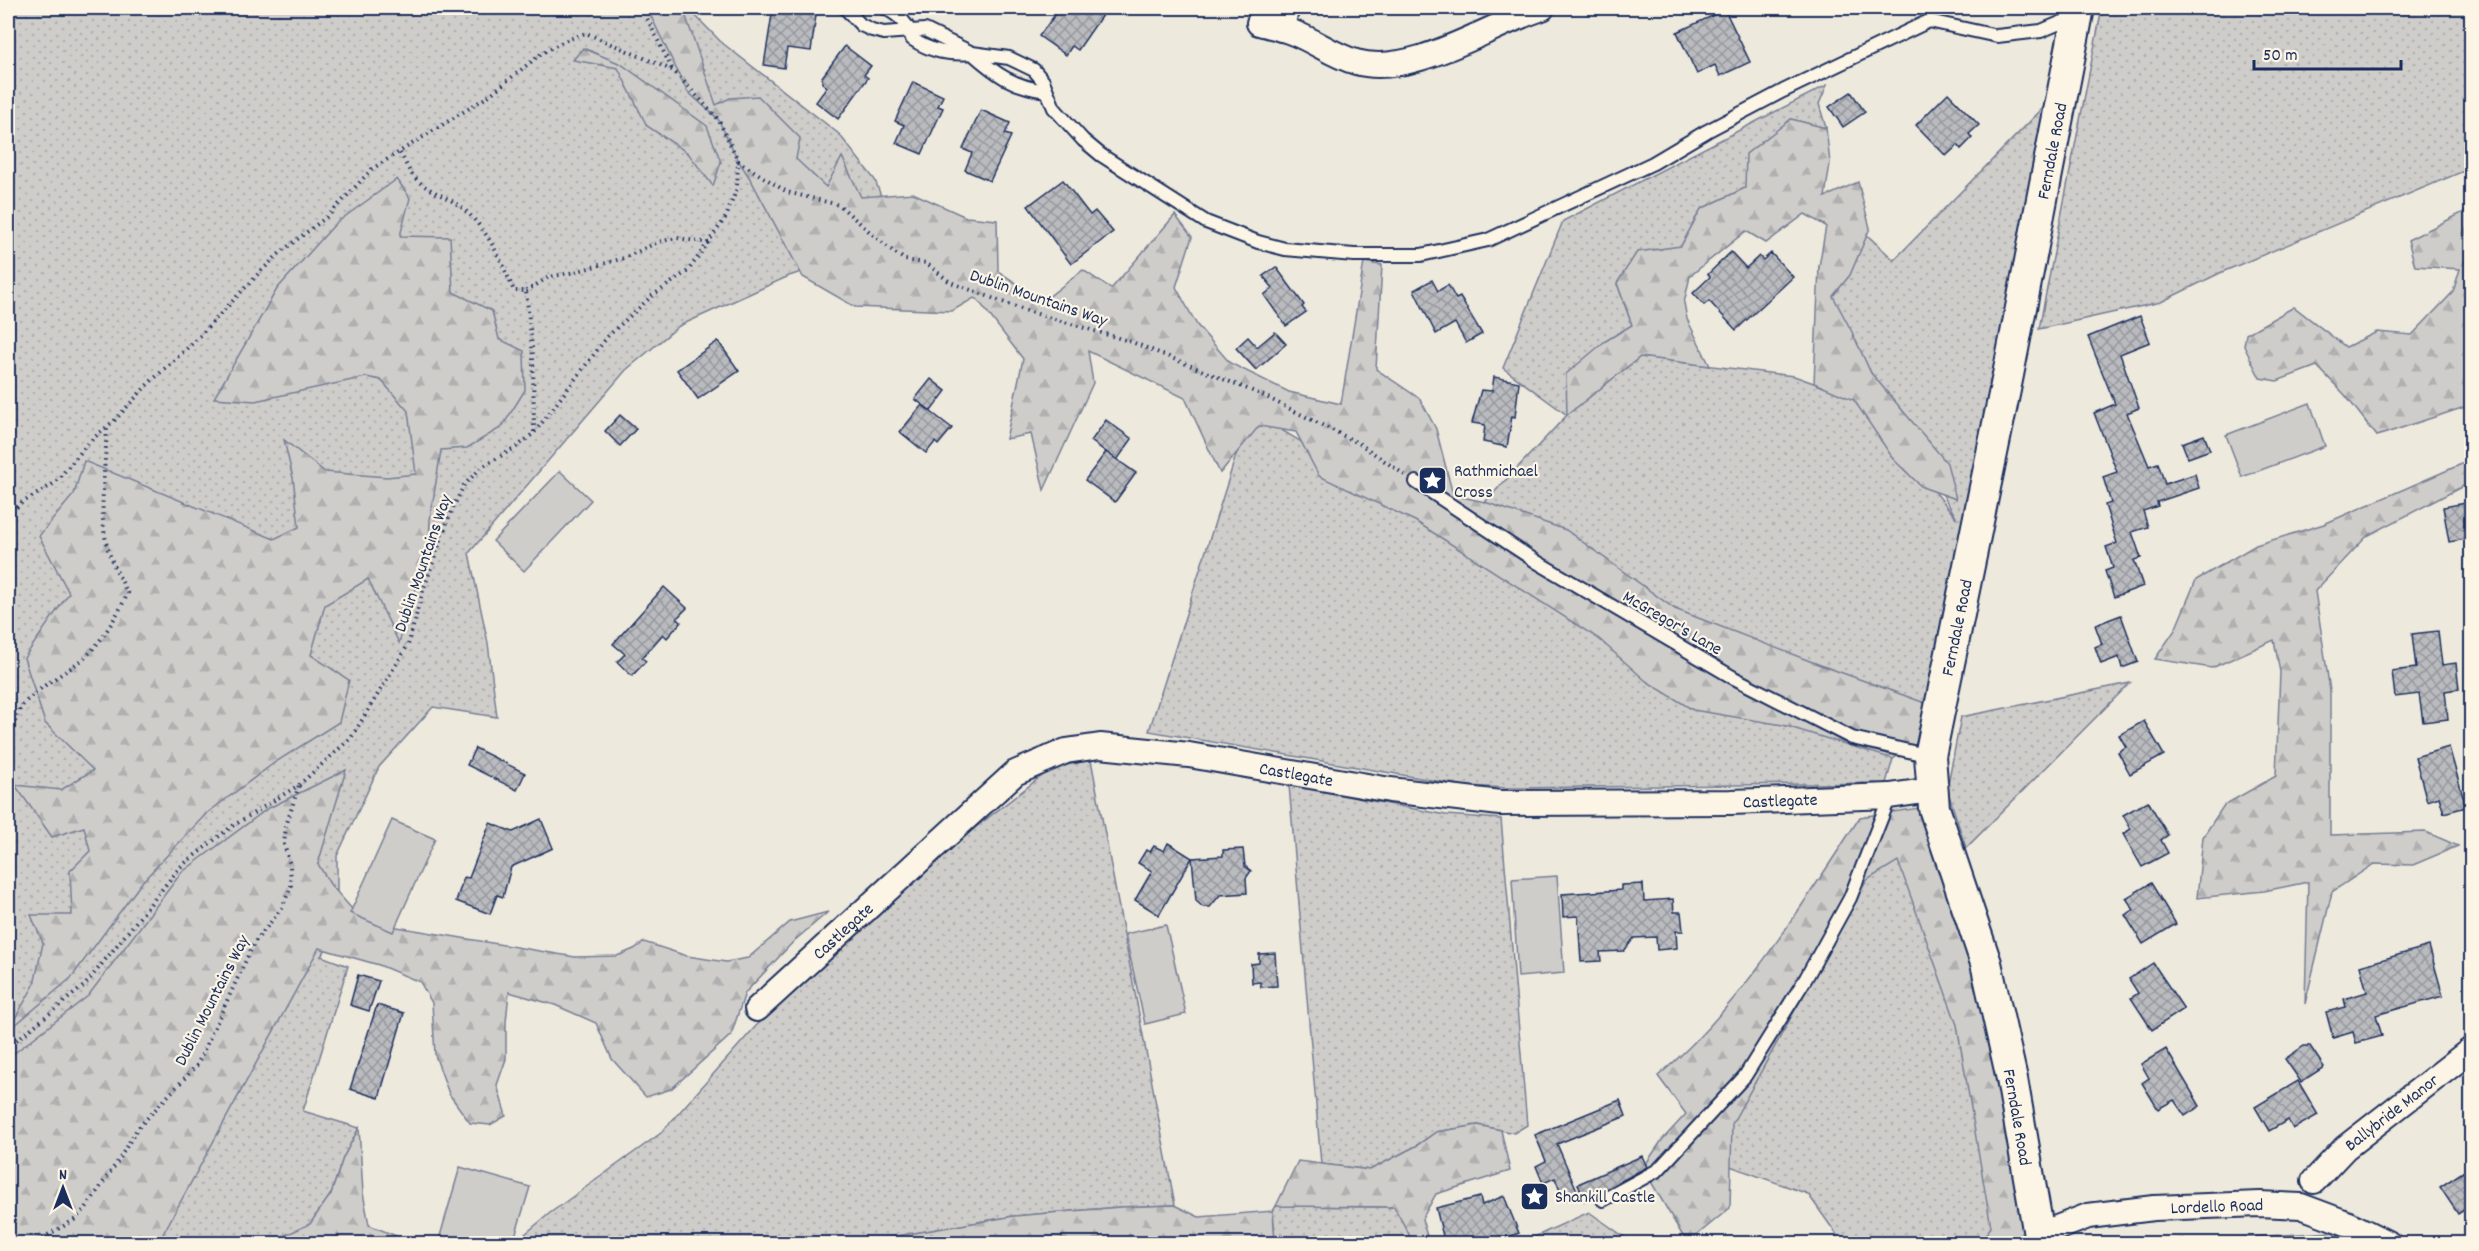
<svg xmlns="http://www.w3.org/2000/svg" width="2479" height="1251" font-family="Dekko,sans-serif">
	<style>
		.grass { fill: url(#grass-dots); stroke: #757e94; stroke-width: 1.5 }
		.forest { fill: url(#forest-firs); stroke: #757e94; stroke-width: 1.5 }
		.park { fill: #cfcdca; stroke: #757e94; stroke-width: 1.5 }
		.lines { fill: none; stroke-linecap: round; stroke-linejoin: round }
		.stream { stroke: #6c778f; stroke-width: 6 }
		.building { fill: url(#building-cross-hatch); stroke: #1b2f5e; stroke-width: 1.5 }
		.service-casing { stroke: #1b2f5e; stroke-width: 16 }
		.minor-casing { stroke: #1b2f5e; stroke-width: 28 }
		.tertiary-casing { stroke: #1b2f5e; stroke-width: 34 }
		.path { stroke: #1b2f5e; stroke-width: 4; stroke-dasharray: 1.5 4.5; stroke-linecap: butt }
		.service { stroke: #fcf5e5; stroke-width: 12 }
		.minor { stroke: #fcf5e5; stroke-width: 24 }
		.tertiary { stroke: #fcf5e5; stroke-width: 30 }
		.labels { text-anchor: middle; stroke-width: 4.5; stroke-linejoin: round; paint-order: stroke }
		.street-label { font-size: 18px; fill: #1b2f5e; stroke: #fcf5e5 }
		.poi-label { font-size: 18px; fill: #1b2f5e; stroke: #fcf5e5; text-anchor: start }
	</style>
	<defs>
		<pattern id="grass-dots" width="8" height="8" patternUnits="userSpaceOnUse" patternTransform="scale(1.5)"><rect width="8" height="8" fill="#cfcdca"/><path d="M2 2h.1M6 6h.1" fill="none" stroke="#b1b0b0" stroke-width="1.8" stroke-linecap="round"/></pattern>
		<pattern id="forest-firs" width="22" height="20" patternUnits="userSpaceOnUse" patternTransform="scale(1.5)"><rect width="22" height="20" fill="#cfcdca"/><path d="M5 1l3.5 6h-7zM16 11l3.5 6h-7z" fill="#b1b0b0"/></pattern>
		<pattern id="building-cross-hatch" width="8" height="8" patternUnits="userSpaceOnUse" patternTransform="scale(1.5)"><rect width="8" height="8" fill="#babbbe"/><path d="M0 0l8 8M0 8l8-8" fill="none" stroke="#96989e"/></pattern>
	</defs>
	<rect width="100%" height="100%" fill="#eee9dd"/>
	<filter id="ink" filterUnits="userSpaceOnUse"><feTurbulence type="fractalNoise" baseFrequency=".0167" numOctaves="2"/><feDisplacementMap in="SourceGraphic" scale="12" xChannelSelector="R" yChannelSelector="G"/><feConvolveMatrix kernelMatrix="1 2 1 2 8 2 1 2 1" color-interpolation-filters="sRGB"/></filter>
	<g filter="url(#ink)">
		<!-- grass -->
		<g class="grass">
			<path d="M8 8H688L721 42 839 134 875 180 898 241 789 276 679 326 626 370 469 553 488 643 497 717 433 707 379 767 337 856V934L321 956 348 966 303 1111 359 1128 343 1158 331 1194 310 1224 272 1243H8Z"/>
			<path d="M2102 8H2471V168L2222 272 2161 302 2039 329Z"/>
			<path d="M1827 85 1819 104 1826 128 1791 119 1745 188 1701 209 1681 246 1617 283 1632 325 1604 342 1568 414 1640 357 1794 376 1850 396 1904 453 1957 519 1871 373 1819 278V267L1868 236 1894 260 2046 105 2019 249 1916 744 1485 502 1567 415 1503 368 1563 221Z"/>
			<path d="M1250 411 1623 635 1893 759 1886 783 1509 788 1466 786 1149 731Z"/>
			<path d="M2130 683 1966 848 1947 789 1961 717Z"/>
			<path d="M1091 760 1175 1205 1120 1207 1014 1216 856 1243 522 1244 524 1235 550 1213 661 1133 756 1026 940 855 1052 768Z"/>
			<path d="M1289 785 1446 815 1501 819 1527 1125 1514 1133 1478 1125 1436 1132 1416 1146 1370 1170 1321 1164Z"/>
			<path d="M1915 812 2010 1243H1835L1837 1235 1808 1194 1719 1162 1748 1045Z"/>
			<path d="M1276 1206 1395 1207 1409 1234 1410 1243H1275L1273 1211Z"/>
			<path d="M1589 1212 1633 1243H1521Z"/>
			<path d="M2333 1232 2353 1243 2224 1244 2221 1239Z"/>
		</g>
		<!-- forest -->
		<g class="forest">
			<path d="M647 8H683L716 105 730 98 758 96 800 138 796 159 826 187 842 157 861 197 913 193 966 217 997 220 998 271 1043 301 1083 270 1111 289 1175 215 1192 237 1176 287 1197 325 1230 363 1289 392 1341 404 1364 262 1382 265 1376 369 1420 399 1436 429 1453 495 1485 502 1566 530 1675 609 1815 663 1925 703 1916 744 1893 759 1783 725 1693 710 1646 681 1599 639 1415 521 1319 476 1296 432 1259 426 1220 473 1185 398 1088 351 1093 383 1044 490 1031 434 1006 439 1023 359 978 300 974 298 952 311 855 307 803 277 751 180 738 160 718 119 687 91Z"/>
			<path d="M583 48 621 64 707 126 721 162 713 186 688 153 647 126 618 68 573 60Z"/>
			<path d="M1791 119 1826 128 1830 163 1825 197 1858 182 1870 228 1850 275 1833 296 1851 330 1871 373 1947 463 1956 499 1922 487 1894 460 1854 400 1814 383 1819 267 1826 226 1805 214 1766 243 1746 231 1690 276 1684 303 1687 319 1710 366 1640 357 1567 415 1566 374 1604 342 1632 325 1617 283 1637 252 1681 246 1701 209 1745 188 1746 154Z"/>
			<path d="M397 179 410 198 400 236 450 237 453 292 492 311 499 339 524 351 525 390 502 427 467 448 441 450 430 520 429 546 399 643 368 579 325 605 311 655 349 680 339 722 274 763 206 814 142 882 71 978 8 1031 34 985 43 943 31 915H72L70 871 90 851 84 827 52 837 15 785 61 790 93 770 45 723 24 658 69 593 39 536 74 494 84 461 274 539 299 527 293 478 284 440 325 472 387 477 416 474 408 411 381 380 366 377 255 401 214 398 277 289 336 223Z"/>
			<path d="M2471 203V405L2377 436 2345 395 2317 366 2277 381 2260 378 2244 346 2246 334 2294 307 2346 347 2377 332 2412 335 2453 292 2460 269 2415 266 2408 240 2468 210Z"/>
			<path d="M2471 460V482L2367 536 2315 591 2330 691V835L2426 832 2458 846 2413 865 2374 864 2332 892 2305 1004 2308 882 2264 891 2197 898 2203 837 2224 805 2276 776 2280 672 2274 640 2212 668 2155 659 2175 630 2196 580 2256 545 2324 524Z"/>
			<path d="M346 770 318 864 330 884 352 909 385 925 575 957 617 956 634 949 644 942 687 956 726 962 748 958 790 922 828 912 794 941 745 993 731 1035 671 1089 646 1097 612 1059 596 1023 555 1005 509 992 506 1022V1059L497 1085 506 1116 490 1125 470 1123 449 1094 435 1055 432 1003 420 982 379 965 319 948 158 1243 8 1244V1058L88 996 181 873 267 809Z"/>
			<path d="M1919 808 1998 1048 2028 1243H1980L1991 1227 1957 1025 1898 861 1867 880 1732 1124 1730 1208 1687 1243 1643 1168 1662 1140 1686 1114 1658 1076C1742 1005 1800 908 1860 817Z"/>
			<path d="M1478 1125 1501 1130 1510 1171 1436 1194 1422 1219 1429 1243H1410L1409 1234 1394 1207 1276 1206 1298 1161 1370 1170 1416 1146 1436 1132Z"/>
			<path d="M359 1128 363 1193 369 1225 404 1239 406 1243H268L310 1224 331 1194 343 1158Z"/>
			<path d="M1174 1205 1199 1217 1273 1211 1275 1243H1146L1130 1235 1116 1244 856 1243 1014 1216 1120 1207Z"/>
		</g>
		<!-- park -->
		<g class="park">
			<path d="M2310 403 2325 446 2242 477 2226 435Z"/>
			<path d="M560 471 591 500 524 571 493 541Z"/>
			<path d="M392 820 435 839 393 932 350 913Z"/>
			<path d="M1557 876 1564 973 1518 977 1512 879Z"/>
			<path d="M1166 925 1186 1014 1145 1024 1125 934Z"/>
			<path d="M460 1167 530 1187 513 1243H438Z"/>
		</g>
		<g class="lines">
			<!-- stream -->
			<path class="stream" d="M2163 1244 2183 1241 2193 1244"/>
		</g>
		<!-- building -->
		<g class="building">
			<path d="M773 8H817L811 51 787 48 784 68 764 65Z"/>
			<path d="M1060 8H1107L1078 50 1072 46 1066 55 1039 36Z"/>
			<path d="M1725 10 1750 62 1720 76 1715 65 1697 74 1677 32Z"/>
			<path d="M845 46 871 66 864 75 868 78 838 119 816 102 827 87 822 83V77Z"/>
			<path d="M913 82 943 96 938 106 943 108 922 154 896 143 904 125 895 121Z"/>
			<path d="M1851 92 1865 112 1843 127 1829 107Z"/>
			<path d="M1948 93 1979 125 1969 134 1972 138 1961 149 1958 145 1946 156 1916 125Z"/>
			<path d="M981 110 1010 123 1005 134 1011 136 990 181 965 170 972 153 963 149Z"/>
			<path d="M1063 180 1090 215 1095 211 1113 232 1071 264 1028 206Z"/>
			<path d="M1731 252 1746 268 1759 256 1763 260 1771 253 1793 277 1736 330 1709 301 1704 305 1693 293 1710 277 1708 274Z"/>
			<path d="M1276 267 1304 305 1302 307 1306 312 1286 326 1264 295 1273 288 1263 276Z"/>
			<path d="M1432 280 1438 291 1448 285 1456 299 1460 297 1482 334 1466 343 1455 323 1436 334 1414 290Z"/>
			<path d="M2140 316 2150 342 2120 354 2139 408 2127 413 2149 466 2158 463 2165 484 2195 474 2199 488 2157 502 2158 506 2143 511 2148 527 2132 532 2141 558 2134 560 2143 586 2114 597 2105 571 2113 568 2106 547 2117 543 2105 505 2111 503 2103 477 2117 472 2094 413 2115 404 2088 337Z"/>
			<path d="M1275 332 1286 344 1256 370 1236 348 1248 337 1257 347Z"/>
			<path d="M718 341 739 371 698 399 677 370Z"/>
			<path d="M1494 377 1519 382 1515 417 1512 416 1507 447 1483 442 1485 425 1472 423 1481 390 1492 391Z"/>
			<path d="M931 379 946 391 931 411 915 399Z"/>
			<path d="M922 405 952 428 938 445 935 442 926 453 900 432Z"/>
			<path d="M620 415 636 429 620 446 605 431Z"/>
			<path d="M1106 420 1132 439 1117 460 1091 441Z"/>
			<path d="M2204 435 2210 450 2188 458 2182 443Z"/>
			<path d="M1106 452 1136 473 1115 502 1085 480Z"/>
			<path d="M2472 502V538L2449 542 2443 507Z"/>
			<path d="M664 587 687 608 677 618 681 622 667 638 663 634 642 658 646 661 632 676 617 662 625 654 613 644Z"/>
			<path d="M2121 615 2138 662 2122 668 2119 657 2101 664 2095 647 2102 644 2095 625Z"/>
			<path d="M2438 631 2442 665 2456 663 2459 689 2445 691 2448 719 2423 722 2419 694 2395 697 2392 671 2416 668 2412 634Z"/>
			<path d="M2144 721 2164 755 2130 774 2118 752 2126 747 2119 735Z"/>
			<path d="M2449 747 2466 807 2444 813 2439 797 2427 801 2415 757Z"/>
			<path d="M475 748 525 773 517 790 467 765Z"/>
			<path d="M2148 801 2168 835 2161 840 2168 853 2142 867 2123 834 2131 829 2123 815Z"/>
			<path d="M541 819 553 848 511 867 503 897 497 895 490 914 456 901 464 877 469 878 490 823 513 832Z"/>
			<path d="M1168 843 1192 858 1159 915 1135 900 1152 871 1138 863 1146 850 1150 852 1154 846 1164 851Z"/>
			<path d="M1243 849 1245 866 1251 871 1246 878 1247 893 1220 895 1210 907H1203L1196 901 1192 858 1223 856V850Z"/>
			<path d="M2151 883 2176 924 2143 944 2125 915 2134 910 2126 898Z"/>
			<path d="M1643 884 1644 901 1673 899 1674 912H1681L1683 931H1676L1677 948 1657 950 1656 937 1634 938 1624 951 1600 952 1601 961 1581 962 1578 916 1563 917 1562 894 1621 890V885Z"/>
			<path d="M2429 946 2443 996 2376 1015 2382 1036 2356 1043 2353 1032 2333 1038 2326 1012 2346 1007 2344 999 2367 992 2360 966Z"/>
			<path d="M1275 953 1277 986 1261 987 1260 982 1252 983 1251 964 1259 963V954Z"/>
			<path d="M2153 963 2184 1009 2152 1030 2131 998 2138 993 2129 979Z"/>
			<path d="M358 975 379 981 369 1011 350 1005Z"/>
			<path d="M377 1005 404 1013 379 1098 350 1089Z"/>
			<path d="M2304 1046H2310L2324 1067 2301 1082 2285 1059Z"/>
			<path d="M2166 1049 2200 1106 2185 1116 2174 1100 2158 1109 2142 1083 2149 1078 2141 1064Z"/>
			<path d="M2298 1081 2318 1115 2293 1129 2288 1120 2269 1131 2255 1107Z"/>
			<path d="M1620 1100 1626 1116 1557 1144 1579 1195 1564 1201 1555 1178 1543 1183 1536 1166 1546 1161 1535 1135Z"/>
			<path d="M1642 1156 1647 1167 1585 1201 1578 1184Z"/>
			<path d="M2472 1166V1205L2458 1214 2440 1187Z"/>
			<path d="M1504 1196 1519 1233 1492 1244H1445L1436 1208 1480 1197 1482 1205Z"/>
		</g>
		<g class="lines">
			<defs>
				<g id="service">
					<path d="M845 8 861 25 872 30 884 33 925 30 972 53 1009 58 1034 70 1043 81 1054 108 1083 140 1101 155 1206 222 1258 242 1285 249 1354 255H1421L1488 240 1653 163 1707 131 1783 91 1929 21 1997 36 2041 31 2074 17"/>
					<path d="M885 8C898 15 909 23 912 39 931 52 949 55 972 53 997 75 1012 86 1046 91"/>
					<path d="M1416 482 1537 562 1734 678 1852 738 1930 756"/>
					<path d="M1603 1200 1658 1170 1745 1076 1806 978 1850 898 1890 796"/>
				</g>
				<g id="minor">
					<path d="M1259 23C1270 26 1283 28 1294 33 1315 41 1334 56 1356 62 1412 78 1489 25 1542 8"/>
					<path d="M1281 29 1287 8"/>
					<path id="s1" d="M757 1009 1015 773 1066 751 1100 746 1189 755 1390 790 1500 803 1731 802 1890 796 1931 790"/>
					<path id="s2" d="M2314 1181 2345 1148 2472 1049"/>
					<path id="s3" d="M2039 1235 2088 1216 2154 1208 2260 1204 2301 1206 2349 1224 2389 1244"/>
				</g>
				<g id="tertiary">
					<path id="s4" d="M2039 1244V1235L2012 1079 1986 963 1934 808 1930 756 2008 375 2079 8"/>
				</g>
			</defs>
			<!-- service casing -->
			<use href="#service" class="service-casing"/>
			<!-- minor casing -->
			<use href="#minor" class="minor-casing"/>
			<!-- tertiary casing -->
			<use href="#tertiary" class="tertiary-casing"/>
			<!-- path -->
			<g class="path">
				<path d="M642 8 673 71"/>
				<path d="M400 153C404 159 407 167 411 173 424 192 451 196 467 212 490 234 502 262 514 291H526L533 356 534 432"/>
				<path d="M738 161 787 192 839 205 886 246 905 260 926 263 950 282 1024 310 1132 342 1260 394 1360 444 1405 475"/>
				<path d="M526 291 549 277 575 272 624 258 658 242 677 238 709 243"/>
				<path d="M8 516 20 504 55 483 90 441 115 420 149 383 194 342 260 272 281 252 329 215 372 169 487 97 542 53 564 41 586 33 674 71 718 119 738 160 737 188 726 217 688 271 652 296 608 336 534 433 518 446 482 467 464 485 450 514 422 594 408 645 351 738 299 785 231 827 180 867 85 985 8 1047"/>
				<path d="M8 757C14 740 11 723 21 708 31 691 67 672 83 659 100 645 119 612 128 593 118 575 108 556 105 536 99 504 106 460 107 427"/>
				<path d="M32 1244 74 1220 86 1208 120 1158 137 1129 197 1065 254 943 282 908 291 886 290 865 284 844 286 826 299 785"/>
			</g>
			<!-- service -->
			<use href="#service" class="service"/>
			<!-- minor -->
			<use href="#minor" class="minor"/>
			<!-- tertiary -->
			<use href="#tertiary" class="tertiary"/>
		</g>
	</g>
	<!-- icons -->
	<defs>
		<symbol id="sight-square" viewBox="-11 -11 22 22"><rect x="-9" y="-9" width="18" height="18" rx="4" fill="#1b2f5e" stroke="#fcf5e5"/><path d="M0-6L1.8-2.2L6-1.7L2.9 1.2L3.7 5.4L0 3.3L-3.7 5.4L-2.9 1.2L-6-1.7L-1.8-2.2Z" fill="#fff"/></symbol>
	</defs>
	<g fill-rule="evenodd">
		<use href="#sight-square" x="1416" y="464" width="33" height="33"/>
		<use href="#sight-square" x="1518" y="1180" width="33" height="33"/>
	</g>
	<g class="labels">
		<!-- street labels -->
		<g class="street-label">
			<text dy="6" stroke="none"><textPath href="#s4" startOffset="1119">Ferndale Road</textPath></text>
			<text transform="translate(1039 297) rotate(19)" y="6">Dublin Mountains Way</text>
			<text transform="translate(422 563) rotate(-71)" y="6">Dublin Mountains Way</text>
			<text transform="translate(1673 622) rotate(30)" y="6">McGregor's Lane</text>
			<text dy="6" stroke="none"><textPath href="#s4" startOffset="633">Ferndale Road</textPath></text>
			<text dy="6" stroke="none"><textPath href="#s1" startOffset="638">Castlegate</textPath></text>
			<text dy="6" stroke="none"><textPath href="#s1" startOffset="1124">Castlegate</textPath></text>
			<text dy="6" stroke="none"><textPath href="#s1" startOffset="116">Castlegate</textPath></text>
			<text transform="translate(211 1000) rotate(-63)" y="6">Dublin Mountains Way</text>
			<text dy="6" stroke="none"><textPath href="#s2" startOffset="104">Ballybride Manor</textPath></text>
			<text transform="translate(2018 1117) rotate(80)" y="6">Ferndale Road</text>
			<text dy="6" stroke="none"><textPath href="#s3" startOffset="182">Lordello Road</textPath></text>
		</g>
		<!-- poi labels -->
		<g class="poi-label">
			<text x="1454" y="476">Rathmichael<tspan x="1454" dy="21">Cross</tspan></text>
			<text x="1555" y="1202">Shankill Castle</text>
		</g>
	</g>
	<!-- margin -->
	<rect width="2479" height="1251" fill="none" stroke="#fcf5e5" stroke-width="30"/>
	<rect x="15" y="15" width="2449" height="1221" fill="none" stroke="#1b2f5e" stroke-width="2" filter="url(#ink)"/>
	<!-- north arrow -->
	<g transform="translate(63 1188)" stroke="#fcf5e5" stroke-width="4.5" paint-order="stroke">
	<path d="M0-4.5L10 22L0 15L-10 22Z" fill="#1b2f5e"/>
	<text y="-9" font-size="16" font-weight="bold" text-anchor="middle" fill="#1b2f5e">N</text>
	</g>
	<!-- scale -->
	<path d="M2254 60v9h147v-9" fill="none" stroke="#1b2f5e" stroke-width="3"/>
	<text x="2263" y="60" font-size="18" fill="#1b2f5e" stroke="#fcf5e5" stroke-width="4.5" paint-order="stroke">50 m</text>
</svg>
